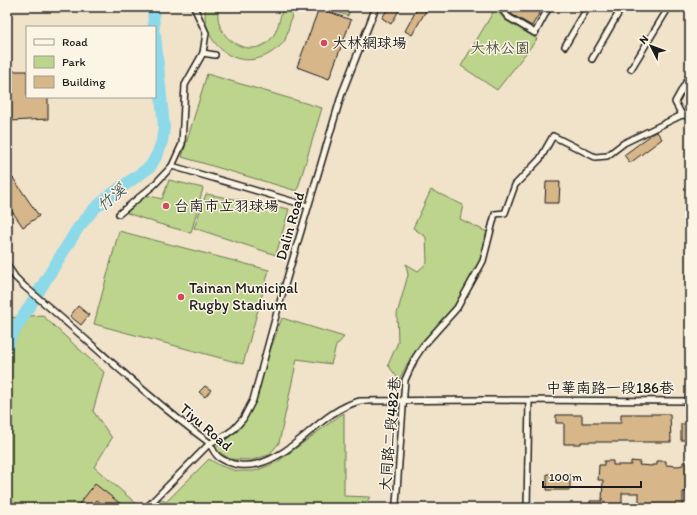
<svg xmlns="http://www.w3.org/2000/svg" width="697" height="515" font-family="Itim,'LXGW WenKai TC',sans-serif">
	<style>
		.green { fill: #bcd48b; stroke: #6c7854 }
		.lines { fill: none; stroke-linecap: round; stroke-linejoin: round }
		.river { stroke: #8bd9e9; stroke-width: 12 }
		.building { fill: #d7b68a; stroke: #1c1c1c }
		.street-casing { stroke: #1c1c1c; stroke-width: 8 }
		.street { stroke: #fcf5e5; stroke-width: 5 }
		.poi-dot { fill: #d1495b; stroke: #fcf5e5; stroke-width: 1.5 }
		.labels { text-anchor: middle; stroke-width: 3; stroke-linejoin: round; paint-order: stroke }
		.poi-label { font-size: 15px; fill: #1c1c1c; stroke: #fcf5e5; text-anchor: start }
		.park-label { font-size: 15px; fill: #4c533d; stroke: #fcf5e5 }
		.street-label { font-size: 15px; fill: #1c1c1c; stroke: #fcf5e5 }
		.water-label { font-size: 16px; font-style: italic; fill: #3d555a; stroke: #fcf5e5 }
	</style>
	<rect width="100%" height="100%" fill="#f1e2ca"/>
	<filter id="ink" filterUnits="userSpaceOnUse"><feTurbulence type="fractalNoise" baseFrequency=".025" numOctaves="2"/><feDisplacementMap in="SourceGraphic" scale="8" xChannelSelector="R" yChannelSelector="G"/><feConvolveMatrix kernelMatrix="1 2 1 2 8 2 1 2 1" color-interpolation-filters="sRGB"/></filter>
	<g filter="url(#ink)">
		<!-- green -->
		<g class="green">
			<path d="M206 7H219C211 37 250 62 271 39 278 31 280 17 283 7H294C291 17 289 30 285 40 283 45 276 49 272 52 262 59 248 62 236 58 216 52 201 27 206 7Z"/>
			<path d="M323 7H351L348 16Z"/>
			<path d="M495 9 505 20 537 39 497 90 461 66Z"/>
			<path d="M207 74 322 108 297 191 182 157Z"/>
			<path d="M169 180 203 188 191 233 156 223 127 213 146 195 162 199Z"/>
			<path d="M431 190 463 205 460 219 487 232 481 261 456 306 435 331 421 343 407 364 399 380 388 365 398 342 397 314 408 275 406 264 418 271 427 263 426 237 413 228Z"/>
			<path d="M206 194 289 209 276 255 194 228Z"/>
			<path d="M119 231 269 270 243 364 94 324Z"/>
			<path d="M42 315 104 372 93 411 112 438 94 467 139 506 138 508H7V318Z"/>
			<path d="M282 318 344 337 336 346 331 364 297 359 279 443 269 455 252 460 230 459 214 449 237 431 255 402 264 367Z"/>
			<path d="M344 413V496L370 497 363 508H153L161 499 166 502 209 459 221 466 237 471H254L276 463 339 416Z"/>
		</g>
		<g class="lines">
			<!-- river -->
			<g class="river">
				<path d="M153 7 154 27"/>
				<path d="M7 347 11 336 78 228 94 209 109 196 150 167 158 153 162 141 164 127 155 35"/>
			</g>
		</g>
		<!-- building -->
		<g class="building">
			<path d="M389 7H401L391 24 382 18Z"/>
			<path d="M418 7H428L412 35 405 31Z"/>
			<path d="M515 7H543L532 26 511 14Z"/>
			<path d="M319 8 351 20 329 79 297 67Z"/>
			<path d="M7 71H27V97H48V119L9 121V116H7Z"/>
			<path d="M657 132 662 139 630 163 624 155 651 135Z"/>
			<path d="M13 178 39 216 23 227 7 204V182Z"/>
			<path d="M546 182H560L559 203H545Z"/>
			<path d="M78 306 89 315 81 325 70 316Z"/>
			<path d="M205 386 211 390 205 397 199 392Z"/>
			<path d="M621 414H670L671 442H581V444H564V423H556V415H582V423H621Z"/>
			<rect x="681" y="424" width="9" height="16"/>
			<path d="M604 461H613V465H631V461L640 462 639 465 652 466V465H657V461H666V465L678 466 683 465V462H690V492H683V508H639V493H622V508H590V501H602L603 480H598L599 465H604Z"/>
			<path d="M547 474 570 475V490H547Z"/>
			<path d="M95 484 126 508H107L97 500 90 508H76Z"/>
		</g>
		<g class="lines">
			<defs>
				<g id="street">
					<path d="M500 7 508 17 535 33 549 7"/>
					<path d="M565 46 588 7"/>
					<path d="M203 53 215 55"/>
					<path d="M592 59 622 7"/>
					<path d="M631 69 669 7"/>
					<path d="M682 115 675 102 690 75"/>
					<path d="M172 166 308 206"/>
					<path d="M119 214 154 185 172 166 182 144 185 85 203 53 206 33 194 7"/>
					<path d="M7 265 15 277 25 287C86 337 144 395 207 441 213 446 213 454 220 458 231 465 245 467 257 464 297 454 320 411 360 401L482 400 690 401"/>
					<path d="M396 504 405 380 415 358 423 346 457 308 483 261 495 214 505 213 515 185 540 159 553 136 595 157 607 156 624 143 682 115 690 116"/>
					<path d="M146 508 210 443 224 436 234 429 243 419 253 400 277 312 342 93 376 7"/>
					<path d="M527 508 529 400"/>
				</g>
			</defs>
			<!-- street casing -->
			<use href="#street" class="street-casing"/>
			<!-- street -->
			<use href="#street" class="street"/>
		</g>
	</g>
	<!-- markers -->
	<g class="poi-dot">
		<circle cx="324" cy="43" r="4"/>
		<circle cx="166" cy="206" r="4"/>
		<circle cx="181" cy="297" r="4"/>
	</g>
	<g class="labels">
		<!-- poi labels -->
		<g class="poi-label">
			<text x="332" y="48">大林網球場</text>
			<text x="174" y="211">台南市立羽球場</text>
			<text x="189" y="293">Tainan Municipal<tspan x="189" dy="17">Rugby Stadium</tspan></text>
		</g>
		<!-- park labels -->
		<g class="park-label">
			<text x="500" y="53">大林公園</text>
		</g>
		<!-- street labels -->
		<g class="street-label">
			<text transform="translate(290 226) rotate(-74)" y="5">Dalin Road</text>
			<text x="610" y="393">中華南路一段186巷</text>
			<text transform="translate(206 427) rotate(41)" y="5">Tiyu Road</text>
			<text transform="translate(390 434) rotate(-85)" y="5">大同路二段482巷</text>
		</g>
		<!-- water labels -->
		<g class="water-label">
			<text transform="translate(111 197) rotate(-40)" y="6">竹溪</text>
		</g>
	</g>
	<!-- margin -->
	<rect width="697" height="515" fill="none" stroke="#fcf5e5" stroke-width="24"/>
	<rect x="12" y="12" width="673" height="491" fill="none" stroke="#1c1c1c" stroke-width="1.5" filter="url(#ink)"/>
	<!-- legend -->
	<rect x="26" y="26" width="130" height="72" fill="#fcf5e5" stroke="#a29e95"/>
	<rect x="34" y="39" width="20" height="6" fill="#fcf5e5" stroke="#a29e95"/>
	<text x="62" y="46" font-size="12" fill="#1c1c1c">Road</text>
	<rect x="34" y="56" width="20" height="12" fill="#bcd48b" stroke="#a29e95"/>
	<text x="62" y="66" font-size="12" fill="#1c1c1c">Park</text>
	<rect x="34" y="76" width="20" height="12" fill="#d7b68a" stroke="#a29e95"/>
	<text x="62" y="86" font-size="12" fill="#1c1c1c">Building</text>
	<!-- north arrow -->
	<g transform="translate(651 46) rotate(312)" stroke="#fcf5e5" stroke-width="3" paint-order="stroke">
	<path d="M0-3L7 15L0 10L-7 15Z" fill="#1c1c1c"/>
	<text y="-6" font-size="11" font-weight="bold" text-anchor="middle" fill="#1c1c1c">N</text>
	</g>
	<!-- scale -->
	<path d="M543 481v6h98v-6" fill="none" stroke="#1c1c1c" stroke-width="2"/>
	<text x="549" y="481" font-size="12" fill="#1c1c1c" stroke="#fcf5e5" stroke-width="3" paint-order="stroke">100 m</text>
</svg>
